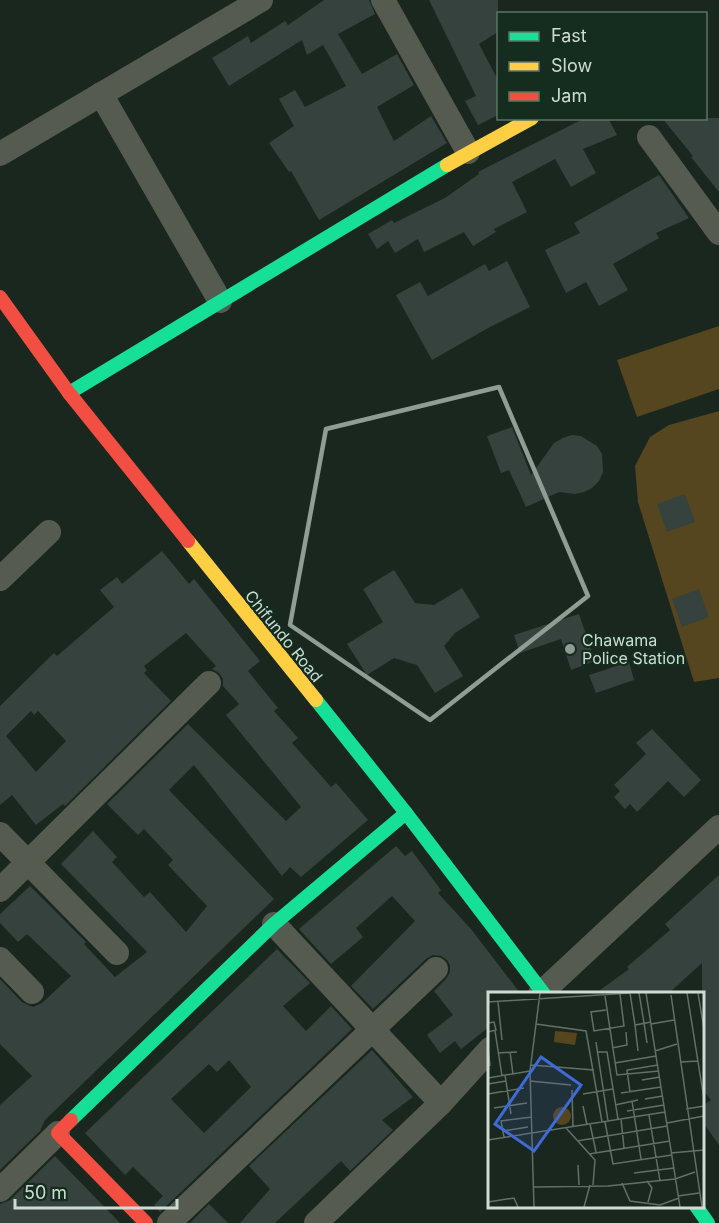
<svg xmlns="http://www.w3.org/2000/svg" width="719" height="1223" font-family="Inter,sans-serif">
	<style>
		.green { fill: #55461f }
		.building { fill: #35423e; fill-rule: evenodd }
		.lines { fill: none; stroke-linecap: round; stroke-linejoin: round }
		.street { stroke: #565b50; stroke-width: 24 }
		.fast { stroke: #16e098; stroke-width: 14 }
		.slow { stroke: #ffcf43; stroke-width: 14 }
		.jam { stroke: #f24e42; stroke-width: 14 }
		.marked { fill: none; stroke: #8f9d94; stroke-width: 4.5; stroke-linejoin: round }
		.poi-dot { fill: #8f9d94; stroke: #142d1e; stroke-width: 2 }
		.labels { text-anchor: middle; stroke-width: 4.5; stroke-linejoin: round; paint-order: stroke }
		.street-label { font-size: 16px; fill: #ceddd3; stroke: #142d1e }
		.poi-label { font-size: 16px; fill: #ceddd3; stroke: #142d1e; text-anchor: start }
		.inset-road { fill: none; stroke: #627067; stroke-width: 1.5 }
		.view { fill: #406bd7; fill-opacity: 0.15; stroke: #406bd7; stroke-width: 3 }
		.inset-edge { fill: none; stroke: #ceddd3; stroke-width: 3 }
	</style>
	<rect width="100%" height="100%" fill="#1a271f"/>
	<!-- green -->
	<g class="green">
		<path d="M719 326V389L637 417 617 360Z"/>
		<path d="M719 411V678L694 682 638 502 635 466 650 437 669 425Z"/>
	</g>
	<!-- building -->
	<g class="building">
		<path d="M324 0H369L375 14 338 34 362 74 397 54 414 85 377 107 394 141 431 116 447 143 319 220 291 171 289 172 269 143 294 126 279 99 295 90 305 107 346 86 323 45 307 55 302 40 229 86 212 58 248 36 251 43 285 21 288 25Z"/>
		<path d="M429 0H498V32L479 44 498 80V115L478 125 465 101 476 96Z"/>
		<path d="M585 118H608L617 135 583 149 596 173 571 187 555 159 512 182 527 212 494 229 496 232 473 246 464 232 424 252 418 239 395 253 388 241 377 249 368 234 392 220 394 223 445 198 479 174 478 172Z"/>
		<path d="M662 118H719V192L691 157 693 156Z"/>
		<path d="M659 175 689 218 656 233 659 238 613 264 628 290 599 306 586 282 566 293 545 250 580 233 574 223Z"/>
		<path d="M507 261 530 307 490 327 432 360 396 295 420 282 428 296 485 264 489 271Z"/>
		<path d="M512 427 531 475 554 443 563 438 572 435 581 436 597 446 602 454 603 472 599 481 592 488 584 492 575 494 559 492 526 507 509 470 501 473 487 436Z"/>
		<path d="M685 494 695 522 667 532 657 504Z"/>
		<path d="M162 551 189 584 194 579 260 661 248 671 278 708 274 711 298 738 292 743 331 787 336 783 368 820 301 877 290 867 282 876 194 765 169 790 274 899 45 1120 40 1131 0 1170V1105L32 1076 0 1044V979L22 1002 33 1007 42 1003 71 976 27 934 18 942 0 923V914L30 886 86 942 84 944 115 977 147 952 61 864 93 831 117 857 112 862 144 897 150 892 186 932 207 906 168 865 173 860 144 829 138 835 107 804 188 724 286 821 301 807 226 715 239 704 223 686V679L219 673 212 669 216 666 186 633 144 666 147 670 144 673 171 701 65 806 63 804 36 825 12 795 0 805V706L54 653 57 656 114 607 100 590 117 577 122 584ZM31 711 34 715 38 711 66 741 36 772 6 736Z"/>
		<path d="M394 570 415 603 434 605 462 588 480 617 455 633 444 646 463 676 435 693 417 665 394 658 367 675 347 644 383 622 363 589Z"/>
		<path d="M699 589 709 617 682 627 672 599Z"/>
		<path d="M579 614 595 661 571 670 561 639 520 653 514 635Z"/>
		<path d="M629 662 634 680 596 693 589 675Z"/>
		<path d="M652 729 701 780 684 797 668 781 637 812 630 804 625 809 614 797 620 791 614 785 646 754 636 743Z"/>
		<path d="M396 846 405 856 412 851 441 890 438 893 471 929 520 993H489V1027L461 1049 455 1041 440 1053 427 1035 453 1015 434 991 446 979 450 972V965L447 960 441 956 433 955 426 959 373 1009 351 986 415 921 392 896 356 928 363 937 331 964 299 929Z"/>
		<path d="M719 875V1145L702 1121V1106L711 1100 702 1089V963L669 993H596L629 969 627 967 670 930 665 924Z"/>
		<path d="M277 949 310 983 283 1006 306 1031 331 1006 352 1029 160 1212 154 1205 163 1196 133 1167 125 1175 85 1133ZM229 1060 251 1087 204 1133 171 1099 209 1064 217 1072Z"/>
		<path d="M372 1050 413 1097 382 1120 393 1130 350 1171 341 1161 275 1223H240L270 1189 249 1166Z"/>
		<path d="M55 1156 120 1223H0V1204L10 1200Z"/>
		<path d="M209 1204 228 1223H190Z"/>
	</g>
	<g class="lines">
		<!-- street -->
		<g class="street">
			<path d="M383 0 468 152"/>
			<path d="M101 94 220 301"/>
			<path d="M649 137 719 233"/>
			<path d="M0 154 261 0"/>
			<path d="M0 579 49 532"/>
			<path d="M0 834 117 953"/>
			<path d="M0 890 209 683"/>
			<path d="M274 924 441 1103"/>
			<path d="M0 959 32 992"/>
			<path d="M540 994 719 827"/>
			<path d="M0 1190 58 1133"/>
			<path d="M169 1223 436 969"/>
			<path d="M316 1223 441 1103 490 1049"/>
		</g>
		<!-- fast -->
		<g class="fast">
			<path d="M69 393 447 165"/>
			<path d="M316 700 406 813 544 994"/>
			<path d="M71 1120 274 924 406 813"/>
			<path d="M696 1206 708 1223"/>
		</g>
		<!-- slow -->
		<g class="slow">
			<path d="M447 165 532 118"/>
			<path d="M188 541 316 700"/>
		</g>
		<!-- jam -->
		<g class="jam">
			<path d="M0 297 69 393 188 541"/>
			<path d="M71 1120 58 1133 146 1223"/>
		</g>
	</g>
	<!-- marked area -->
	<path class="marked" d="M499 387 588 596 430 720 290 625 326 429Z"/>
	<!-- markers -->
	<circle class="poi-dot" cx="570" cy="649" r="6"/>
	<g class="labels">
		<!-- street labels -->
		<g class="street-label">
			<text transform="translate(284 636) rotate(51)" y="6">Chifundo Road</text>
		</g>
		<!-- poi labels -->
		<g class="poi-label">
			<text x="582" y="646">Chawama<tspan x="582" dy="18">Police Station</tspan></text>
		</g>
	</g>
	<!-- overview -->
	<g transform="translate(488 992)">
		<rect width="216" height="216" fill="#1a271f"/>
		<path d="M67 39 89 41 87 53 66 50ZM65 124a9 9 0 1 1 18 0a9 9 0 1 1-18 0Z" fill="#55461f"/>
		<path class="inset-road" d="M142 1 147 33 163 30M151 1 156 31M158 1 192 215M199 1 216 107M210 1 216 37M183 3 214 215M117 4 129 83 171 79M0 10 143 1M10 10 14 48M118 18 103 20 106 39 136 34 132 2M0 31 6 30 8 38 0 40M156 31 159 51M48 32 98 39 114 130M163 32 186 28M147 33 150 59M7 39 14 84M108 50 120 129M0 56 2 74M124 56 139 53 138 40M167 59 189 52M22 60 25 82M109 60H119L130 127M10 61 29 60M192 70 210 69M127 71 168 64M43 73 106 78M17 83 23 122M0 86 42 79M154 88 172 85M42 89 83 93M0 92 18 89M84 98 85 135M142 100 139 78 170 73M133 101 173 95M0 102 36 96M95 102 125 97M157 107 175 104M144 109 153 167M127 113 150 108M95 114 99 133M6 116 39 111M198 117 216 114M139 119 176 113M161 123 172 189M133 127 136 156M117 130 125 172 184 163M179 131 216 124M102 132 108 160M78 136 107 168 105 193M15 139 40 135M16 145 13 129 44 125M0 148 177 120M89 149 179 134M183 161 216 158M101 162 182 149M90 173 91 193M146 181 186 176M159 189 164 196 160 210M134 191 142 209 172 213 191 206M46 195 120 194 187 187 207 180M190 204 211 201M0 210 26 206 30 215M46 215 42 79 52 1M96 215 102 193"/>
		<path class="view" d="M53 65 93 93 46 159 7 132Z"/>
		<rect width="216" height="216" class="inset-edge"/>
	</g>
	<!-- legend -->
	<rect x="497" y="12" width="210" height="108" fill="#142d1e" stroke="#5e7366" stroke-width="1.5"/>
	<rect x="509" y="32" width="30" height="9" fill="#16e098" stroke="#5e7366" stroke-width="1.5"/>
	<text x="551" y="42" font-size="18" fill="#ceddd3">Fast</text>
	<rect x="509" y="62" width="30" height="9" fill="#ffcf43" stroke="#5e7366" stroke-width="1.5"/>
	<text x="551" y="72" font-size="18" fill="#ceddd3">Slow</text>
	<rect x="509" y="92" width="30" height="9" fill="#f24e42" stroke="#5e7366" stroke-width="1.5"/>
	<text x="551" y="102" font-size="18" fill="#ceddd3">Jam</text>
	<!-- scale -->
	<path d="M15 1199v9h162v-9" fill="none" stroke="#ceddd3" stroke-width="3"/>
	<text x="24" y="1199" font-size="18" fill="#ceddd3" stroke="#142d1e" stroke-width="4.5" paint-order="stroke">50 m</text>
</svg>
